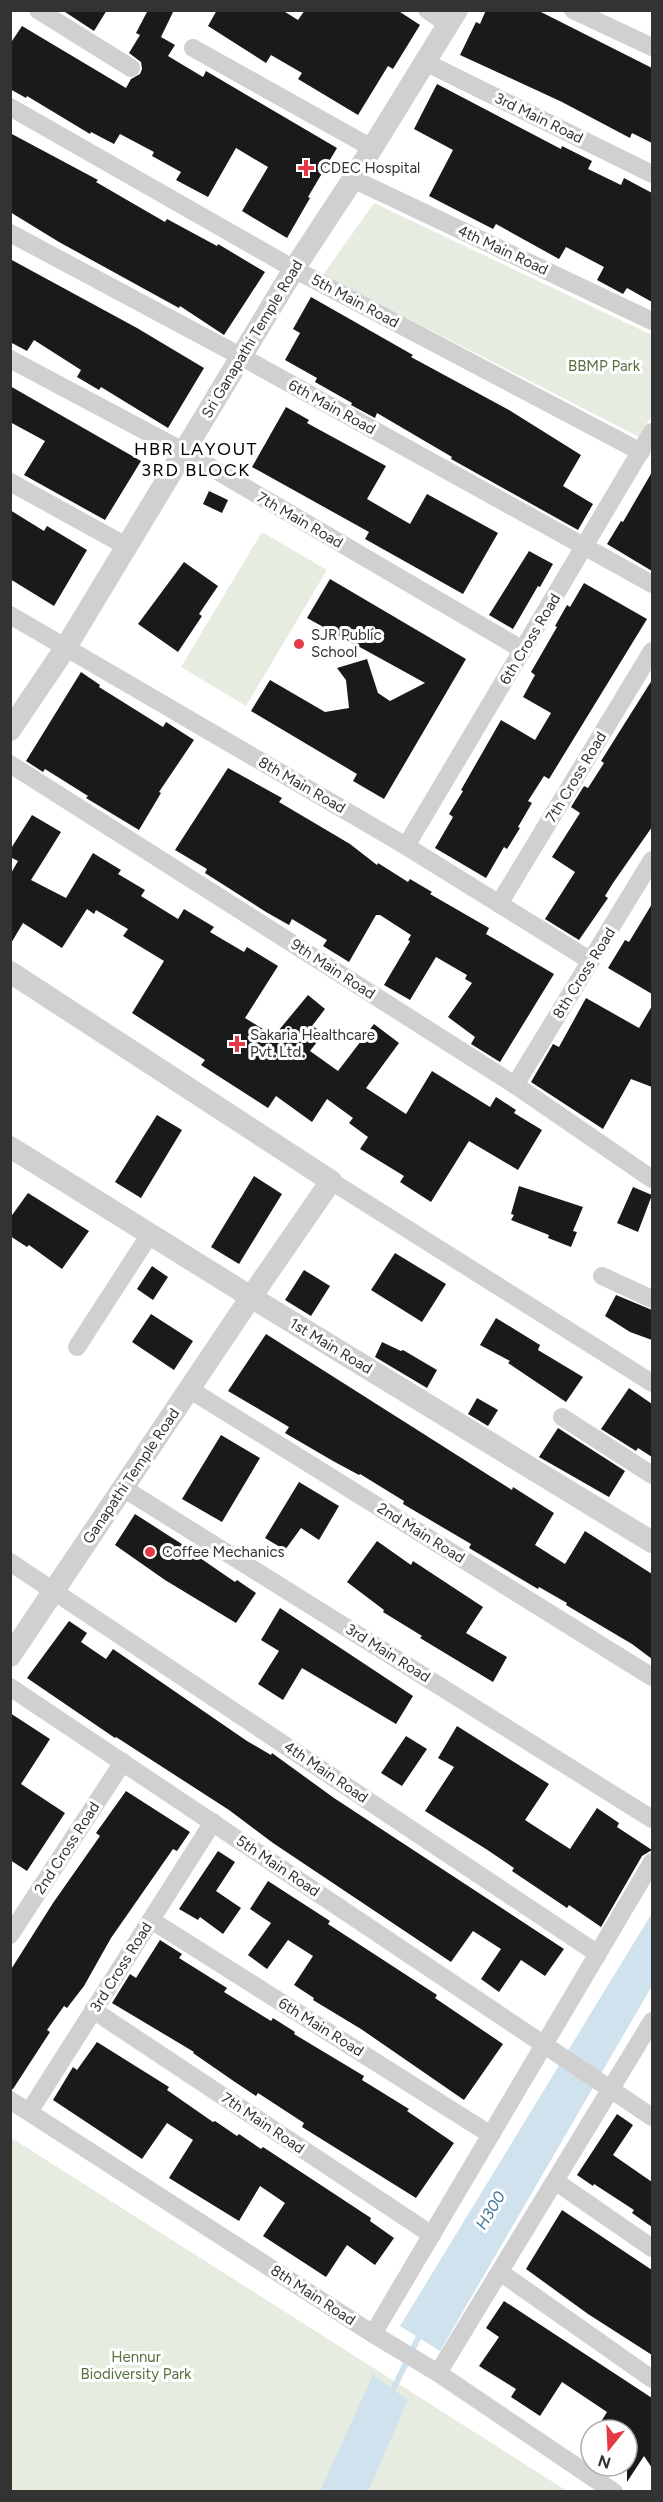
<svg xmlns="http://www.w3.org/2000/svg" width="663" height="2502" font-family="Figtree,sans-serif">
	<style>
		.green { fill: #e6ecdf }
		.water { fill: #cfe2ee }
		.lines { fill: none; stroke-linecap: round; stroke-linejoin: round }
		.stream { stroke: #cfe2ee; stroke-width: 6 }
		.building { fill: #1a1a1a }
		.minor { stroke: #d0d0d0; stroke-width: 18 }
		.tertiary { stroke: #d0d0d0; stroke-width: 22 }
		.poi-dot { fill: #e63946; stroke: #fff; stroke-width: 2 }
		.labels { text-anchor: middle; stroke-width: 6; stroke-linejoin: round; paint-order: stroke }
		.street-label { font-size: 15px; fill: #333; stroke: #fff }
		.poi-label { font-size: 15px; fill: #333; stroke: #fff; text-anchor: start }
		.park-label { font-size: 15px; fill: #56703f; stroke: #fff }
		.water-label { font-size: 16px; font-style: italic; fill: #3f7597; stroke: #fff }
		.quarter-label { font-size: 18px; letter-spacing: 1.5px; fill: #000; stroke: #fff }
	</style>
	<rect width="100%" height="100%" fill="#fff"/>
	<!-- green -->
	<g class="green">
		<path d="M374 203 652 335V415L639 437 323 275Z"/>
		<path d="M262 532 327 570 246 706 181 667Z"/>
		<path d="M10 2137 567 2491H11Z"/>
	</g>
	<!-- water -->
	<g class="water">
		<path d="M652 1913V1986L440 2351 400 2326Z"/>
		<path d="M373 2375 408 2400 368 2491H320Z"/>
	</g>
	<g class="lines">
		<!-- stream -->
		<path class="stream" d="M390 2396 421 2332"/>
	</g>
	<!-- building -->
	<g class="building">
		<path d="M62 10H107L94 31Z"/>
		<path d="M148 10H174L161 37 175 45 168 56 203 77 206 71 337 148 308 197 310 198 287 238 242 211 268 167 236 148 208 197 176 180 181 172 152 156 154 152 120 134 114 144 91 132 90 134 27 96 26 98 10 89V44L22 26 126 88 131 79 140 74 142 69 141 62 129 53 140 35 136 33Z"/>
		<path d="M217 10H282L298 20 305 10H397L420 25 393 69 388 66 358 115 298 79 302 73 271 55 266 63 208 26Z"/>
		<path d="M486 10H537L652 68V143L632 133 630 138 562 102 460 55 476 22 480 24Z"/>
		<path d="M437 84 561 149 562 146 592 161 588 169 621 185 624 178 652 193V302L627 288 623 294 597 280 604 267 566 247 559 259 496 224 493 229 429 196 453 150 414 129Z"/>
		<path d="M10 133 98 180 96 182 165 222 167 219 217 246 218 244 265 272 224 335 180 306 179 308 59 242 10 212Z"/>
		<path d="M10 259 137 328 204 368 168 428 101 387 99 390 77 377 81 370 34 340 27 351 10 342Z"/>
		<path d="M311 297 413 355 411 357 509 410 581 455 563 486 593 504 578 530 451 459 452 457 377 413 375 418 351 405 352 403 315 382 317 378 285 360 300 333 293 329Z"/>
		<path d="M10 386 141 461 105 520 24 475 45 441 10 422Z"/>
		<path d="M286 407 309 420 307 423 386 466 367 499 410 524 427 494 498 533 463 594 365 539 369 532 252 467Z"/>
		<path d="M652 472V571L607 544 621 521 623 522Z"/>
		<path d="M209 491 228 500 222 513 203 504Z"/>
		<path d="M10 510 44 531 47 526 87 550 54 606 10 579Z"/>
		<path d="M529 551 553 564 540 587 538 586 513 629 489 615Z"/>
		<path d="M184 562 218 586 199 614 202 616 178 652 138 624Z"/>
		<path d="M330 579 466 659 384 799 353 781 357 774 251 711 270 680 325 712 349 708 346 680 337 668 367 659 378 693 390 701 425 683 307 618Z"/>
		<path d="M584 583 647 619 549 779 544 776 528 801 532 803 518 827 520 828 507 849 504 847 486 878 435 848 453 817 449 814 463 791 461 790 501 720 535 740 551 713 523 697 535 675 531 672 557 627 555 626 567 605 570 607Z"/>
		<path d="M81 672 100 685 99 687 163 727 166 722 194 740 159 792 161 793 139 830 86 798 88 796 45 769 43 772 26 761Z"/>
		<path d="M652 680V827L613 883 605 896 608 898 579 940 545 919 575 872 552 857 580 813 571 807 584 786 588 788 604 763 601 761Z"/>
		<path d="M228 768 282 798 279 802 350 844 377 865 378 863 408 882 410 879 432 892 430 894 489 928 486 934 554 974 500 1062 471 1044 475 1037 448 1017 472 983 465 979 467 975 436 957 410 1000 384 985 410 941 408 940 411 935 380 915H376L349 962 323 946 327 940 292 919 289 925 266 912 205 873 207 869 175 850Z"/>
		<path d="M32 815 61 832 31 880 66 898 93 853 121 870 118 874 145 890 141 896 178 919 184 909 214 927 210 932 244 952 247 947 278 966 245 1018 274 1036 308 995 325 1009 312 1026 324 1033 310 1051 338 1071 374 1024 399 1043 366 1088 406 1114 432 1071 490 1107 496 1097 516 1110 514 1113 542 1130 518 1170 469 1141 431 1202 400 1182 404 1176 360 1149 368 1137 349 1123 353 1118 327 1099 312 1122 276 1096 268 1108 201 1065 205 1060 132 1013 164 961 123 936 128 929 96 910 94 914 87 909 62 948 23 923 10 945V875L18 861 10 857V850Z"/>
		<path d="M652 904V994L608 968 625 940 629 942Z"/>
		<path d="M586 998 639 1028 652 1006V1087L631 1079 603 1129 531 1082 553 1044 559 1047Z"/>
		<path d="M157 1115 182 1130 141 1198 115 1182Z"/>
		<path d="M254 1176 282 1194 239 1264 211 1247Z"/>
		<path d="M519 1186 583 1207 573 1231 577 1232 571 1247 548 1238 549 1235 511 1220 514 1215 511 1214Z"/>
		<path d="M633 1187 652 1195 638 1232 617 1223Z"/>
		<path d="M28 1193 89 1231 62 1269 29 1245 27 1247 10 1236V1218Z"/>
		<path d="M395 1253 446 1284 422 1322 371 1290Z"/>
		<path d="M152 1266 168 1277 153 1300 137 1289Z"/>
		<path d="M304 1270 330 1286 311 1316 285 1300Z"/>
		<path d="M616 1295 652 1310V1340L630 1332 605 1316Z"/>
		<path d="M151 1314 193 1341 174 1370 132 1342Z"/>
		<path d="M496 1318 540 1345 538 1350 583 1377 566 1402 508 1363 510 1361 480 1345Z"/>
		<path d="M266 1334 512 1490 513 1487 554 1513 535 1545 565 1564 585 1531 652 1574V1659L632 1644 566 1605 567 1603 539 1587 538 1589 469 1548 471 1544 403 1504 404 1501 360 1474 359 1475 333 1461 285 1433 289 1427 228 1391Z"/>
		<path d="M382 1342 401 1351 403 1350 437 1370 427 1388 375 1357Z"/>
		<path d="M629 1388 652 1404V1457L638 1448 636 1451 601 1429Z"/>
		<path d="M477 1398 498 1410 488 1426 468 1414Z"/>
		<path d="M558 1428 625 1471 609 1497 539 1457Z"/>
		<path d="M221 1435 260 1458 222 1522 182 1499Z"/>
		<path d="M299 1482 339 1506 319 1540 301 1528 285 1550 265 1538Z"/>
		<path d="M135 1514 188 1548 187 1549 235 1582 237 1580 256 1593 236 1623 165 1580 115 1545Z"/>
		<path d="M377 1541 411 1565 413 1561 483 1607 466 1633 507 1657 493 1682 420 1638 422 1636 383 1612 384 1610 347 1582Z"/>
		<path d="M280 1608 413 1696 396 1724 302 1668 283 1700 258 1684 279 1651 261 1640Z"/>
		<path d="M69 1621 87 1633 81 1642 106 1659 113 1649 247 1741 271 1755 272 1753 334 1798 564 1949 545 1976 521 1960 499 1992 481 1979 501 1949 473 1931 451 1962 273 1843 229 1810 116 1737 115 1738 27 1678Z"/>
		<path d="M10 1713 50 1739 21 1784 65 1813 27 1871 10 1860Z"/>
		<path d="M457 1726 549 1784 525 1820 570 1849 597 1808 619 1823 617 1827 652 1850 642 1856 601 1927 569 1905 567 1908 512 1871 514 1868 486 1849 425 1811 454 1767 438 1758Z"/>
		<path d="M406 1736 427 1749 402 1786 381 1773Z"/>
		<path d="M126 1791 190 1832 177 1851 173 1849 111 1938 84 1986 67 2008 64 2006 47 2030 50 2032 13 2089H10V1971L53 1903 100 1836 96 1833Z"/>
		<path d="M218 1851 235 1862 216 1891 241 1908 223 1934 200 1917 198 1920 179 1909Z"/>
		<path d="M268 1881 330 1921 328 1924 437 1995 435 1998 503 2044 464 2100 361 2029 313 2000 314 1998 294 1985 313 1956 288 1940 267 1969 248 1955 271 1923 250 1909Z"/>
		<path d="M160 1940 182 1954 179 1958 227 1988 224 1992 271 2021 273 2018 295 2032 294 2034 364 2076 362 2080 409 2109 407 2111 454 2143 416 2198 302 2127 304 2123 258 2093 256 2096 235 2082 193 2053 194 2052 112 2003 130 1974 136 1978Z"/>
		<path d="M97 2042 169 2087 167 2090 213 2122 215 2121 237 2136 239 2134 261 2149 263 2147 371 2218 370 2221 394 2238 375 2265 347 2245 326 2277 263 2236 285 2203 260 2186 239 2221 169 2178 193 2140 167 2123 142 2159 53 2100 73 2067 77 2070Z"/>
		<path d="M617 2114 633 2125 613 2155 652 2182V2227L632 2213 634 2210 594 2184 593 2186 577 2175Z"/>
		<path d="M562 2210 652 2270V2355L588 2314 526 2269Z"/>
		<path d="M504 2301 652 2398V2468L644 2456 627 2482V2430H596L607 2412 562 2382 540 2416 511 2397 516 2389 479 2366 499 2337 486 2328Z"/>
	</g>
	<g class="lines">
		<!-- minor -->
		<g class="minor">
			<path d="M38 10 131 68"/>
			<path d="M427 10 448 24"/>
			<path d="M573 10 652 47"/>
			<path d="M193 48 372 148"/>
			<path d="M425 62 652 174"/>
			<path d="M10 107 294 269 641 452"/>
			<path d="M353 179 652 321"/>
			<path d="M10 233 242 357 652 584"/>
			<path d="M10 359 183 451 523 650"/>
			<path d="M10 482 126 546"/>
			<path d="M10 615 406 846 591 961"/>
			<path d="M10 764 515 1085 652 1179"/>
			<path d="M406 846 652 432"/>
			<path d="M499 904 652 651"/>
			<path d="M515 1085 652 860"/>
			<path d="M331 1181 652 1383"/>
			<path d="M602 1276 652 1299"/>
			<path d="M77 1347 150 1234"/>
			<path d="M189 1389 652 1677"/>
			<path d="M562 1417 652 1475"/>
			<path d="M123 1488 652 1819"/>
			<path d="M10 1562 598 1954"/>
			<path d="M10 1687 652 2117"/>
			<path d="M151 1920 491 2135"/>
			<path d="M10 1935 123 1762"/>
			<path d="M93 2010 432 2235"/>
			<path d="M10 2100 373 2334 438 2373 614 2492"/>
			<path d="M29 2112 213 1822"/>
			<path d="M555 2181 652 2248"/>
			<path d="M500 2272 652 2379"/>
			<path d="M373 2334 652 1862"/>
			<path d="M438 2373 652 2021"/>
		</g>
		<!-- tertiary -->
		<g class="tertiary">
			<path d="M10 730 66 647 294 269 353 179 457 10"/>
			<path d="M10 972 331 1181 251 1297 10 1656"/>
			<path d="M10 1147 251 1297 652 1542"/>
		</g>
	</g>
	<!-- markers -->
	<g class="poi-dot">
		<path d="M303 159h6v6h6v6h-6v6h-6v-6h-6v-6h6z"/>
		<circle cx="299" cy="644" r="6"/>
		<path d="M234 1035h6v6h6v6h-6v6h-6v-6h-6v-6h6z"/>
		<circle cx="150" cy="1552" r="6"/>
	</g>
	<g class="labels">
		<!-- street labels -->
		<g class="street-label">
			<text transform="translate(539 118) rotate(26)" y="5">3rd Main Road</text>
			<text transform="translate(503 250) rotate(25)" y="5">4th Main Road</text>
			<text transform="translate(355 301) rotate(28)" y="5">5th Main Road</text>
			<text transform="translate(252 339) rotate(-59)" y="5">Sri Ganapathi Temple Road</text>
			<text transform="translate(332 407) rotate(29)" y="5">6th Main Road</text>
			<text transform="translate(300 520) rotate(30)" y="5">7th Main Road</text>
			<text transform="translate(530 639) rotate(-59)" y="5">6th Cross Road</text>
			<text transform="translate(576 777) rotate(-59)" y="5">7th Cross Road</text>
			<text transform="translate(302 785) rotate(30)" y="5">8th Main Road</text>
			<text transform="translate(333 969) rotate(33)" y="5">9th Main Road</text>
			<text transform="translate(584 973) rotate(-58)" y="5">8th Cross Road</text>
			<text transform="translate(331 1346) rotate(31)" y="5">1st Main Road</text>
			<text transform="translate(131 1476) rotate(-56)" y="5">Ganapathi Temple Road</text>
			<text transform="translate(421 1533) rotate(32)" y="5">2nd Main Road</text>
			<text transform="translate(388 1653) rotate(32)" y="5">3rd Main Road</text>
			<text transform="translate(326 1772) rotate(34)" y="5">4th Main Road</text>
			<text transform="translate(67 1848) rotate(-57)" y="5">2nd Cross Road</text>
			<text transform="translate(278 1866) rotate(34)" y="5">5th Main Road</text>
			<text transform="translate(121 1967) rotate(-58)" y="5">3rd Cross Road</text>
			<text transform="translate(321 2027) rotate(32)" y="5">6th Main Road</text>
			<text transform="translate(263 2123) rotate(34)" y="5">7th Main Road</text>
			<text transform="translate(313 2295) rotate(33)" y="5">8th Main Road</text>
		</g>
		<!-- poi labels -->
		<g class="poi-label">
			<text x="320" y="173">CDEC Hospital</text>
			<text x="311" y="640">SJR Public<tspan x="311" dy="17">School</tspan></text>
			<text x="250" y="1040">Sakaria Healthcare<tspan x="250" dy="17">Pvt. Ltd.</tspan></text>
			<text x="162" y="1557">Coffee Mechanics</text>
		</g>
		<!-- park labels -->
		<g class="park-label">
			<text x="604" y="371">BBMP Park</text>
			<text x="136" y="2362">Hennur<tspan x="136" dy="17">Biodiversity Park</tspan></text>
		</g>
		<!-- water labels -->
		<g class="water-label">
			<text transform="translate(490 2210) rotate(-59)" y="6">H300</text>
		</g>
		<!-- quarter labels -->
		<g class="quarter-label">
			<text x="196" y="455">HBR LAYOUT<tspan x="196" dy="21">3RD BLOCK</tspan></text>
		</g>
	</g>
	<!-- border -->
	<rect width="663" height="2502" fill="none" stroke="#333333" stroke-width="24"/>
	<!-- north arrow -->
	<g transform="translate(609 2448) rotate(198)"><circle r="28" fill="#ffffff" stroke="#adadad" stroke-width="1.5"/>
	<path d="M0-4.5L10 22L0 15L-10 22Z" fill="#e63946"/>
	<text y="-9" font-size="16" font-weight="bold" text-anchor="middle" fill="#333333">N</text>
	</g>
</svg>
